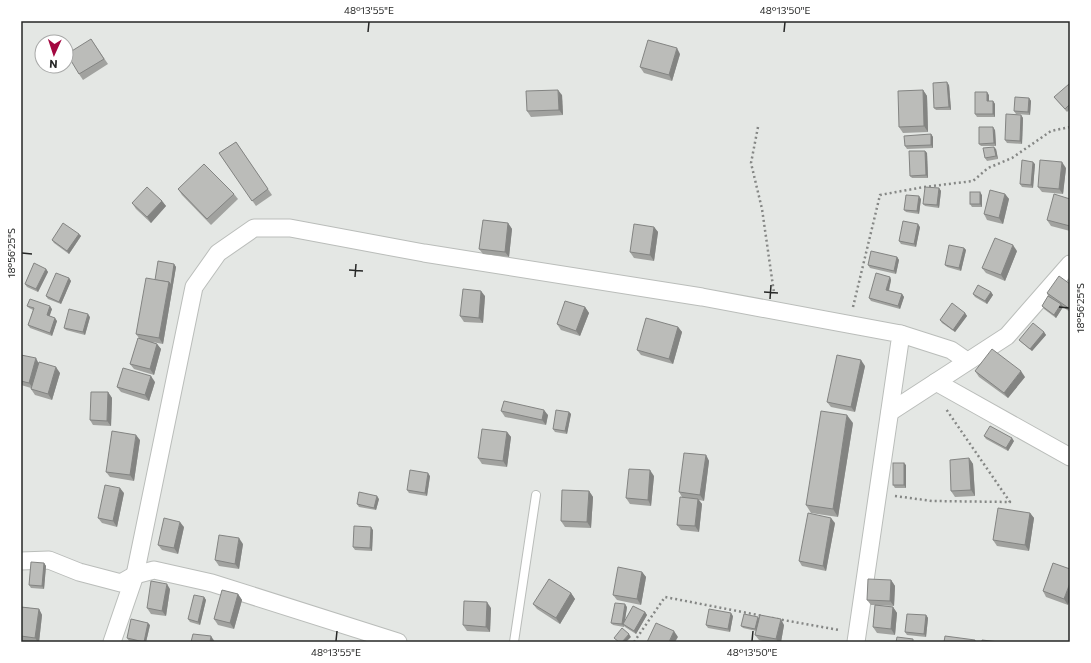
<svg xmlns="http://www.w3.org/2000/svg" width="1091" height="663" font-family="Commissioner,sans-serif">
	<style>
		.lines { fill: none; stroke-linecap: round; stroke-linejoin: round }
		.lane-casing { stroke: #babdba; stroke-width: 10 }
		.street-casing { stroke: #babdba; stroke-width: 19 }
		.path { stroke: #858785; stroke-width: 2.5; stroke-dasharray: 2 3; stroke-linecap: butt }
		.lane { stroke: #fff; stroke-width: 8 }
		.street { stroke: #fff; stroke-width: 17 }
		.wall { fill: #a1a29f }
		.shaded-wall { fill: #838482 }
		.building { fill: #bbbcb9; stroke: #838482 }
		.ticks { fill: none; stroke: #262726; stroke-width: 1.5 }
		.neatline { fill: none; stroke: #262726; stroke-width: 1.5 }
		.ticks-label { font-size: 10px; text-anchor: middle; fill: #262726 }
	</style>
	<rect width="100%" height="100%" fill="#e4e7e4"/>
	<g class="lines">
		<defs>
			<path id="lane" d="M514 642 536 495"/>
			<g id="street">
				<path d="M901 334 951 350 967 361"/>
				<path d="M936 382 1070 457"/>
				<path d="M890 412 1007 336 1070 264"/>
				<path d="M21 561 49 560 79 572 121 583 135 575 154 570 212 583 398 642"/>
				<path d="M112 642 135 575 194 287 218 253 254 228H290L424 253 702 297 901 334 856 642"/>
			</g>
		</defs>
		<!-- lane casing -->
		<use href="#lane" class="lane-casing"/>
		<!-- street casing -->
		<use href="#street" class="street-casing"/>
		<!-- path -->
		<g class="path">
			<path d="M758 127 751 163 762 209 774 293"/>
			<path d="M853 307 880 195 924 187 973 181 988 168 1012 158 1051 131 1070 127"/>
			<path d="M895 496 932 501 1010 502 946 409"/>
			<path d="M772 618 839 630"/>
			<path d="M634 642 665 597 763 616"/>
		</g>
		<!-- lane -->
		<use href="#lane" class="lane"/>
		<!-- street -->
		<use href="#street" class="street"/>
	</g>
	<!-- wall -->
	<g class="wall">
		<path d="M91 39 108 64 83 80 79 74Z"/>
		<path d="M680 54 672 81 644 73 640 67Z"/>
		<path d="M949 85 951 110H936L934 108Z"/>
		<path d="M1070 86V109L1067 112 1054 97Z"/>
		<path d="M923 90 927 96 928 132 903 133 899 127Z"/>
		<path d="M562 95 563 115 531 117 527 111Z"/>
		<path d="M989 95V101H993L995 104V117H977L975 114Z"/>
		<path d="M1029 98 1031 101 1030 115 1016 114 1014 111Z"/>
		<path d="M1021 115 1023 118 1022 144 1007 143 1005 140Z"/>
		<path d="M995 130 996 146H981L979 144Z"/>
		<path d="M931 134 933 137V148L907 149 905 146Z"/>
		<path d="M236 142 272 195 256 206 219 153Z"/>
		<path d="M996 149 998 159 987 161 985 158Z"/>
		<path d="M925 151 927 153 928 178H912L910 176Z"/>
		<path d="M1035 164 1033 188 1022 187 1020 184Z"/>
		<path d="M1066 168 1063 194 1042 192 1038 187Z"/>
		<path d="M939 188 941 191 939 208 925 206 923 204Z"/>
		<path d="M178 189 234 194 238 199 211 225 182 195Z"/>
		<path d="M1005 194 1009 199 1003 224 987 220 984 214Z"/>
		<path d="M982 195V207H972L970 204Z"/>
		<path d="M921 199 919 214 906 212 904 210Z"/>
		<path d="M1070 199V231L1051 226 1047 220Z"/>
		<path d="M162 201 166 206 151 223 136 209 132 203Z"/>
		<path d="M508 223 512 229 509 257 483 254 479 249Z"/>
		<path d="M654 227 658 232 654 261 634 258 630 252Z"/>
		<path d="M920 227 916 247 901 244 899 241Z"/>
		<path d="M79 234 81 236 69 254 54 243 52 240Z"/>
		<path d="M964 248 966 250 961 271 947 267 945 265Z"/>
		<path d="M1017 251 1005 281 986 273 982 268Z"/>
		<path d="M897 257 899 260 896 274 870 268 868 265Z"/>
		<path d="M174 264 176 267 163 344 152 342 157 344 161 349 154 375 134 369 130 364 139 338 136 334 155 280Z"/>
		<path d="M46 269 48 272 38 292 27 287 25 284Z"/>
		<path d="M890 277 891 280 889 291 902 294 904 297 900 309 871 301 869 298Z"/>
		<path d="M69 278 71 281 61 304 48 299 46 296Z"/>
		<path d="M1070 284V312L1063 307 1056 318 1044 309 1042 306 1048 296 1047 293Z"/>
		<path d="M991 292 993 295 987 304 975 297 973 294Z"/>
		<path d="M485 296 483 323 464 322 460 316Z"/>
		<path d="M27 306 52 309 49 316 57 321 52 336 30 328 28 325 33 310 29 308Z"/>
		<path d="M585 307 589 313 580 336 561 330 557 324Z"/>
		<path d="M965 313 967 316 955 332 942 323 940 320Z"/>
		<path d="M90 317 85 335 66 330 64 328Z"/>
		<path d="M678 327 682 332 673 364 641 355 637 350Z"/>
		<path d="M1044 332 1046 335 1032 351 1021 342 1019 340Z"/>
		<path d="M21 355 60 373 52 400 35 395 31 389V388L21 385Z"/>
		<path d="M865 366 855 412 831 407 827 402Z"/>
		<path d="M975 371 1025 377 1008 398 979 377Z"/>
		<path d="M155 382 149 401 121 392 117 387Z"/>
		<path d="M108 392 112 398 111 426 93 425 90 420Z"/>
		<path d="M501 411 548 415 546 425 505 417Z"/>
		<path d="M569 412 571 414 567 434 555 432 553 429Z"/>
		<path d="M853 423 838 517 811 513 806 505Z"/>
		<path d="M507 432 511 437 507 467 482 464 478 458Z"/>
		<path d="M984 436 1014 441 1008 451 986 439Z"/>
		<path d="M140 440 134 481 110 477 106 472Z"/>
		<path d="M706 455 709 461 704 501 699 500 702 504 699 532 681 530 677 525 682 497 679 492Z"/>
		<path d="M969 458 973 464 975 496 955 497 951 491Z"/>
		<path d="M906 465V488H895L893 485Z"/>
		<path d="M430 476 427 496 409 493 407 490Z"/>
		<path d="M654 476 651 506 630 504 626 498Z"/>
		<path d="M589 491 593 497 591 528 565 527 561 521Z"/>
		<path d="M124 493 117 527 102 523 98 518Z"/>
		<path d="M379 499 376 510 359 507 357 504Z"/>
		<path d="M1030 513 1034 518 1029 551 997 546 993 540Z"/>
		<path d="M835 523 826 571 802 566 799 561Z"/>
		<path d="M184 527 178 554 162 550 158 545Z"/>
		<path d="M373 530 372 551 355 550 353 547Z"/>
		<path d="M243 544 239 569 219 566 215 560Z"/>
		<path d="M44 563 46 566 44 589 31 588 29 585Z"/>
		<path d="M1053 563 1068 605 1046 597 1043 591Z"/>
		<path d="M642 572 646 577 641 605 617 600 613 595Z"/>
		<path d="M891 580 895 586 894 606 875 605 893 607 897 613 895 635 877 633 873 627 875 605H871L867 600Z"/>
		<path d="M170 589 166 616 151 614 147 608Z"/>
		<path d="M571 593 575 599 560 624 537 609 533 604Z"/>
		<path d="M238 594 242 600 234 629 218 625 214 619Z"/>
		<path d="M204 597 206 600 200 625 190 622 188 619Z"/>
		<path d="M21 607 39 609 42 615 39 642 21 641Z"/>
		<path d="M627 607 625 621 645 612 647 615 636 634 625 627 624 626V627L613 625 611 623Z"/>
		<path d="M491 608 490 632 467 631 463 625Z"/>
		<path d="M926 615 928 618 926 637 907 635 905 632Z"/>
		<path d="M733 616 730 632 708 628 706 625Z"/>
		<path d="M758 617 759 619 784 625 781 642H767L759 640 755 635 756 631 743 628 741 626Z"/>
		<path d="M150 625 146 642H135L129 641 127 638Z"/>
	</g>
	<!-- shaded-wall -->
	<g class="shaded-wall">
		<path d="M677 48 680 54 672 81 669 75Z"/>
		<path d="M947 82 949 85 951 110 949 107Z"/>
		<path d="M558 90 562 95 563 115 559 110Z"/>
		<path d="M923 90 927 96 928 132 924 126Z"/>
		<path d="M987 92 989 95V104L987 101Z"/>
		<path d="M1029 98 1031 101 1030 115 1028 112Z"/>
		<path d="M993 101 995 104V117L993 114Z"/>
		<path d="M1021 115 1023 118 1022 144 1020 141Z"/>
		<path d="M993 127 995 130 996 146 994 143Z"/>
		<path d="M931 134 933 137V148L931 145Z"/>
		<path d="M994 147 996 149 998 159 996 156Z"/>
		<path d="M925 151 927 153 928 178 926 175Z"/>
		<path d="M1033 162 1035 164 1033 188 1031 185Z"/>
		<path d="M1062 162 1066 168 1063 194 1059 189Z"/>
		<path d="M939 188 941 191 939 208 937 205Z"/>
		<path d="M980 192 982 195V207L980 204Z"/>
		<path d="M1005 194 1009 199 1003 224 999 218Z"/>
		<path d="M919 196 921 199 919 214 917 211Z"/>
		<path d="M162 201 166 206 151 223 147 217Z"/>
		<path d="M508 223 512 229 509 257 505 252Z"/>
		<path d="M918 224 920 227 916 247 914 244Z"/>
		<path d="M654 227 658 232 654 261 650 255Z"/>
		<path d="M79 234 81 236 69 254 67 251Z"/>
		<path d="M1013 245 1017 251 1005 281 1001 275Z"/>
		<path d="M964 248 966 250 961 271 959 268Z"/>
		<path d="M897 257 899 260 896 274 894 271Z"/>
		<path d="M174 264 176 267 163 344 159 338 169 282Z"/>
		<path d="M46 269 48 272 38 292 36 289Z"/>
		<path d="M890 277 891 280 888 293 886 290Z"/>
		<path d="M69 278 71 281 61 304 59 302Z"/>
		<path d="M481 291 485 296 483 323 479 318Z"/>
		<path d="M991 292 993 295 987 304 985 301Z"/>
		<path d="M902 294 904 297 900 309 898 306Z"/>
		<path d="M1061 304 1063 307 1056 318 1054 315Z"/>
		<path d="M50 306 52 309 49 318 47 315Z"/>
		<path d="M585 307 589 313 580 336 576 331Z"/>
		<path d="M965 313 967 316 955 332 953 330Z"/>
		<path d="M88 314 90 317 85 335 83 332Z"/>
		<path d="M55 318 57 321 52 336 50 333Z"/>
		<path d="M678 327 682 332 673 364 669 359Z"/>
		<path d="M1044 332 1046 335 1032 351 1030 349Z"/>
		<path d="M157 344 161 349 154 375 150 369Z"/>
		<path d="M36 358 39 364 33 388 29 383Z"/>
		<path d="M861 360 865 366 855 412 851 407Z"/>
		<path d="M56 367 60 373 52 400 48 394Z"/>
		<path d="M1021 371 1025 377 1008 398 1004 393Z"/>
		<path d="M151 376 155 382 149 401 145 395Z"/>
		<path d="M108 392 112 398 111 426 107 421Z"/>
		<path d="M544 410 548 415 546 425 542 420Z"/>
		<path d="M569 412 571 414 567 434 565 431Z"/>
		<path d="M847 415 853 423 838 517 833 509Z"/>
		<path d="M507 432 511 437 507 467 503 461Z"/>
		<path d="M136 435 140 440 134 481 130 475Z"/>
		<path d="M1012 438 1014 441 1008 451 1006 448Z"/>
		<path d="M706 455 709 461 704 501 700 495Z"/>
		<path d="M969 458 973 464 975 496 971 490Z"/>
		<path d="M904 463 906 465V488L904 485Z"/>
		<path d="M650 470 654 476 651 506 648 500Z"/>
		<path d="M428 473 430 476 427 496 425 493Z"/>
		<path d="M120 488 124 493 117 527 113 521Z"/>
		<path d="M589 491 593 497 591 528 587 522Z"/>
		<path d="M377 496 379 499 376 510 374 508Z"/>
		<path d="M698 499 702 504 699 532 695 526Z"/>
		<path d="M1030 513 1034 518 1029 551 1025 545Z"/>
		<path d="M831 518 835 523 826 571 823 566Z"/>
		<path d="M180 522 184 527 178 554 174 548Z"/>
		<path d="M371 527 373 530 372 551 370 548Z"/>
		<path d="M239 538 243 544 239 569 235 564Z"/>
		<path d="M44 563 46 566 44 589 42 586Z"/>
		<path d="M642 572 646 577 641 605 637 599Z"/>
		<path d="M891 580 895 586 894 606 890 601Z"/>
		<path d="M1070 583V599L1068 605 1064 599Z"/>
		<path d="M167 584 170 589 166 616 162 611Z"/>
		<path d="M571 593 575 599 560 624 556 618Z"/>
		<path d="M238 594 242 600 234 629 230 623Z"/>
		<path d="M204 597 206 600 200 625 198 622Z"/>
		<path d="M487 602 491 608 490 632 486 627Z"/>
		<path d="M625 604 627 607 624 625 623 624 624 627 622 624Z"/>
		<path d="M893 607 897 613 895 635 891 629Z"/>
		<path d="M39 609 42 615 39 642H38L35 638Z"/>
		<path d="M645 612 647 615 636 634 634 631Z"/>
		<path d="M731 613 733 616 730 632 728 629Z"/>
		<path d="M926 615 928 618 926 637 924 634Z"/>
		<path d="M758 617 760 620 757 631 755 629Z"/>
		<path d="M781 619 784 625 781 642H778L776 639Z"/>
		<path d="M148 623 150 625 146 642H144Z"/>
		<path d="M674 631 678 637 675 642H669Z"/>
		<path d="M629 634 631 637 626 642H622Z"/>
		<path d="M211 636 215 642H210Z"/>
	</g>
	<!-- building -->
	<g class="building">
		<path d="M91 39 104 59 79 74 67 54Z"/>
		<path d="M648 40 677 48 669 75 640 67Z"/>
		<path d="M947 82 949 107 934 108 933 83Z"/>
		<path d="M1069 84 1070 86V104L1065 109 1054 97Z"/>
		<path d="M558 90 559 110 527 111 526 91Z"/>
		<path d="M923 90 924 126 899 127 898 91Z"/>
		<path d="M975 92H987V101H993V114H975Z"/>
		<path d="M1015 97 1029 98 1028 112 1014 111Z"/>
		<path d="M1006 114 1021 115 1020 141 1005 140Z"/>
		<path d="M979 127H993L994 143 979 144Z"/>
		<path d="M931 134V145L905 146 904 136Z"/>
		<path d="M236 142 268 189 252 201 219 153Z"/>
		<path d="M994 147 996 156 985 158 983 148Z"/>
		<path d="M909 151H925L926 175 910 176Z"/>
		<path d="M1022 160 1033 162 1031 185 1020 184Z"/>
		<path d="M1040 160 1062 162 1059 189 1038 187Z"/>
		<path d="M204 164 234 194 207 219 178 189Z"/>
		<path d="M147 187 162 201 147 217 132 203Z"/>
		<path d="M925 187 939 188 937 205 923 204Z"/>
		<path d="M990 190 1005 194 999 218 984 214Z"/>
		<rect x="970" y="192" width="10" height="12"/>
		<path d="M1054 194 1070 199V226L1047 220Z"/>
		<path d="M906 195 919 196 917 211 904 210Z"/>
		<path d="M483 220 508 223 505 252 479 249Z"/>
		<path d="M903 221 918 224 914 244 899 241Z"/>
		<path d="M63 223 79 234 67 251 52 240Z"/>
		<path d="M634 224 654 227 650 255 630 252Z"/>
		<path d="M995 238 1013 245 1001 275 982 268Z"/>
		<path d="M949 245 964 248 959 268 945 265Z"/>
		<path d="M871 251 897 257 894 271 868 265Z"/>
		<path d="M158 261 174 264 171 285 169 282 155 280Z"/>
		<path d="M34 263 46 269 36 289 25 284Z"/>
		<path d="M56 273 69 278 59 302 46 296Z"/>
		<path d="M876 273 890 277 886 290 902 294 898 306 869 298Z"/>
		<path d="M1059 276 1070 284V309L1047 293Z"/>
		<path d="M146 278 169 282 159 338 136 334Z"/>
		<path d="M978 285 991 292 985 301 973 294Z"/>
		<path d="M463 289 481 291 479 318 460 316Z"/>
		<path d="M1048 296 1061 304 1054 315 1042 306Z"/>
		<path d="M30 299 50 306 47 315 55 318 50 333 28 325 34 308 27 306Z"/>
		<path d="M565 301 585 307 576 331 557 324Z"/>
		<path d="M952 303 965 313 953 330 940 320Z"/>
		<path d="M69 309 88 314 83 332 64 328Z"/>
		<path d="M646 318 678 327 669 359 637 350Z"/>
		<path d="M1033 323 1044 332 1030 349 1019 340Z"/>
		<path d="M138 338 157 344 150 369 130 364Z"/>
		<path d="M992 349 1021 371 1004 393 975 371Z"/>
		<path d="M21 355 36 358 29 383 21 381Z"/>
		<path d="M837 355 861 360 851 407 827 402Z"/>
		<path d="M39 362 56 367 48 394 31 389Z"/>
		<path d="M123 368 151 376 145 395 117 387Z"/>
		<path d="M91 392H108L107 421 90 420Z"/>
		<path d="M504 401 544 410 542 420 501 411Z"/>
		<path d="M556 410 569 412 565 431 553 429Z"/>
		<path d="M821 411 847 415 833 509 806 505Z"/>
		<path d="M990 426 1012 438 1006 448 984 436Z"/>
		<path d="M482 429 507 432 503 461 478 458Z"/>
		<path d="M112 431 136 435 130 475 106 472Z"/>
		<path d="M684 453 706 455 700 495 679 492Z"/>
		<path d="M969 458 971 490 951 491 950 460Z"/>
		<rect x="893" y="463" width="11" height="22"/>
		<path d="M629 469 650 470 648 500 626 498Z"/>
		<path d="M410 470 428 473 425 493 407 490Z"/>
		<path d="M105 485 120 488 113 521 98 518Z"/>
		<path d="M562 490 589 491 587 522 561 521Z"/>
		<path d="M359 492 377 496 374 508 357 504Z"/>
		<path d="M680 497 698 499 695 526 677 525Z"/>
		<path d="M998 508 1030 513 1025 545 993 540Z"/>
		<path d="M808 513 831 518 823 566 799 561Z"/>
		<path d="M164 518 180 522 174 548 158 545Z"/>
		<path d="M354 526 371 527 370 548 353 547Z"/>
		<path d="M219 535 239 538 235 564 215 560Z"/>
		<path d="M31 562 44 563 42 586 29 585Z"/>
		<path d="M1053 563 1070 569V583L1064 599 1043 591Z"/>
		<path d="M618 567 642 572 637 599 613 595Z"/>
		<path d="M549 579 571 593 556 618 533 604Z"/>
		<path d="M868 579 891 580 890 601 867 600Z"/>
		<path d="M151 581 167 584 162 611 147 608Z"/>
		<path d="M222 590 238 594 230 623 214 619Z"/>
		<path d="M194 595 204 597 198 622 188 619Z"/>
		<path d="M464 601 487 602 486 627 463 625Z"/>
		<path d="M615 603 625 604 622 624 611 623Z"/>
		<path d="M875 605 893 607 891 629 873 627Z"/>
		<path d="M633 606 645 612 634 631 623 624Z"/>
		<path d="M21 607 39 609 35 638 21 636Z"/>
		<path d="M709 609 731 613 728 629 706 625Z"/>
		<path d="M744 614 758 617 755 629 741 626Z"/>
		<path d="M907 614 926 615 924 634 905 632Z"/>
		<path d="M760 615 781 619 776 639 755 635Z"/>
		<path d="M131 619 148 623 144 642 127 638Z"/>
		<path d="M656 623 674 631 669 642H647Z"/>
		<path d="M622 628 629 634 622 642H619L614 638Z"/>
		<path d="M193 634 211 636 210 642H191Z"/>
		<path d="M945 636 975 640V642H944Z"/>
		<path d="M897 637 913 639V642H896Z"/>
		<path d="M982 640 999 642H982Z"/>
	</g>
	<!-- ticks -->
	<path class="ticks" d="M368 32 369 22M784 32 785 22M22 253 32 254M349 270 363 271M355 277 356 264M764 292 778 293M770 299 771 285M1059 307 1069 308M336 641 337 631M752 641 753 631"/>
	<!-- border -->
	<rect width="1091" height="663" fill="none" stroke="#ffffff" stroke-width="44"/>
	<!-- north arrow -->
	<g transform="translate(54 54) rotate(183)"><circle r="19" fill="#ffffff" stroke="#a8a9a8"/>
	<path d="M0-3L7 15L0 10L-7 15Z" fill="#a30740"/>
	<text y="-6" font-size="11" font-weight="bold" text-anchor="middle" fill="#262726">N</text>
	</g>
	<rect x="22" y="22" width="1047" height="619" class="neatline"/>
	<g class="ticks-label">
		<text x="369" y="14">48°13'55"E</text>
		<text x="785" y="14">48°13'50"E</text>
		<text transform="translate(11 253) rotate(-90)" y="4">18°56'25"S</text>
		<text transform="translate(1080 308) rotate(-90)" y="4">18°56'25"S</text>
		<text x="336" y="656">48°13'55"E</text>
		<text x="752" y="656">48°13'50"E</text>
	</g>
</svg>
